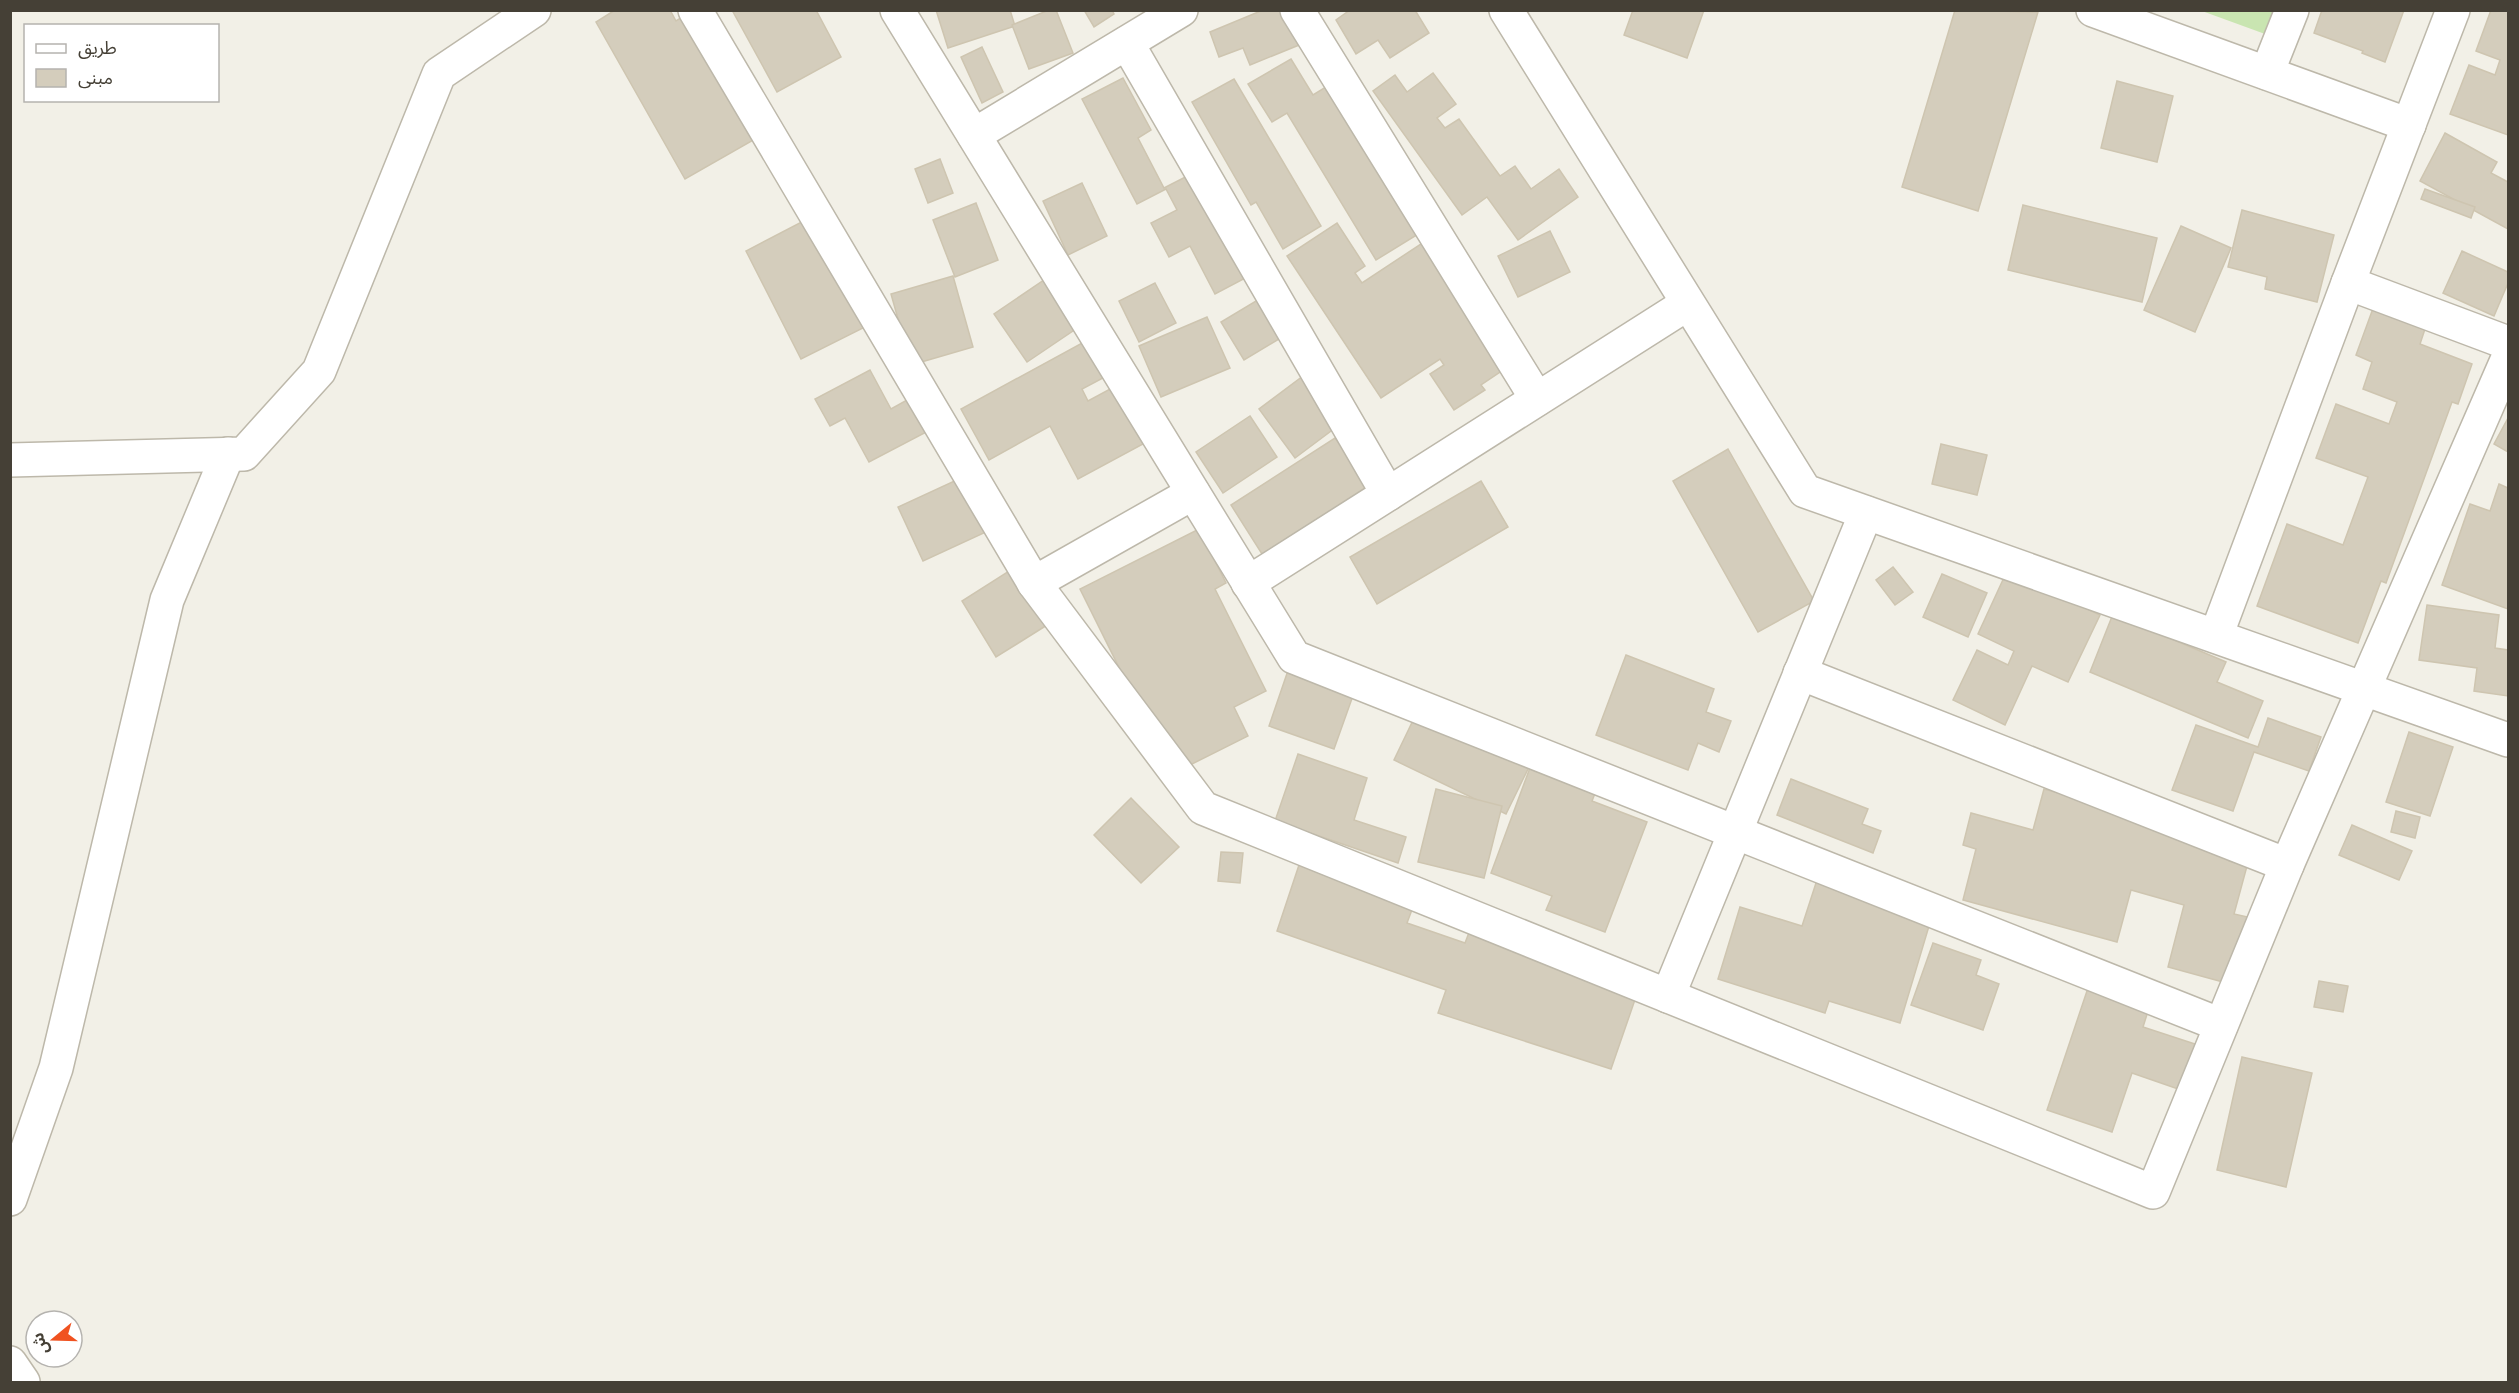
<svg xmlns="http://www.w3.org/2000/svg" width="2519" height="1393" font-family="'Fira Sans Condensed','Noto Sans Arabic',sans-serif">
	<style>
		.green { fill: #c9e5b1 }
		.building { fill: #d4cdbc; stroke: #cec5b0; stroke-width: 1.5 }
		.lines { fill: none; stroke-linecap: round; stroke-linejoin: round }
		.minor-casing { stroke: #bdb8aa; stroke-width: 36 }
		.minor { stroke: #fff; stroke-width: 33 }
	</style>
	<rect width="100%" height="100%" fill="#f2f0e7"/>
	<!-- green -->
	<path class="green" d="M2202 11H2275L2265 34Z"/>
	<!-- building -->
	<g class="building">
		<path d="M615 10H670L676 21 693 10 764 134 685 179 596 22Z"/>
		<path d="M732 10H816L841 57 777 92Z"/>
		<path d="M936 10H1010L1015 26 948 48Z"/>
		<path d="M1049 10H1056L1073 53 1029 69 1012 25Z"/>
		<path d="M1084 10H1112L1114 14 1094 27Z"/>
		<path d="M1263 10H1290L1304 43 1250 65 1243 48 1219 57 1210 32Z"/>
		<path d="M1350 10H1415L1429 33 1390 58 1378 40 1356 54 1336 20Z"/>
		<path d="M1633 10H1704L1687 58 1624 35Z"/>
		<path d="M1955 10 2038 12 1978 211 1902 187Z"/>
		<path d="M2322 10H2404L2385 62 2362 53 2363 51 2314 33Z"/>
		<path d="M2491 10H2508V135L2450 114 2469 65 2495 75 2500 60 2476 51Z"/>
		<path d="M982 47 1003 92 982 103 961 57Z"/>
		<path d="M1291 59 1313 95 1334 82 1441 220 1376 260 1287 113 1272 122 1248 84Z"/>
		<path d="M1433 73 1456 104 1437 118 1445 128 1459 119 1500 176 1515 166 1531 189 1559 169 1578 197 1518 240 1487 197 1462 215 1373 91 1395 75 1407 92Z"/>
		<path d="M1123 78 1151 130 1138 138 1164 188 1199 170 1253 274 1215 294 1190 246 1169 257 1151 223 1177 210 1166 189 1137 204 1082 99Z"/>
		<path d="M1234 79 1321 226 1283 249 1256 202 1251 205 1192 102Z"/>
		<path d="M2117 81 2173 96 2157 162 2101 148Z"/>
		<path d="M2445 133 2497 162 2491 173 2508 182V229L2420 181Z"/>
		<path d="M940 159 953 193 928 203 915 169Z"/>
		<path d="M1082 183 1107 236 1068 255 1043 201Z"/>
		<path d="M2425 189 2475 207 2471 218 2421 199Z"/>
		<path d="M976 203 998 260 955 277 933 220Z"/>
		<path d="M2023 205 2157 238 2142 302 2008 270Z"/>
		<path d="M2242 210 2334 235 2317 302 2265 289 2267 277 2228 267Z"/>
		<path d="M817 214 873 323 801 359 746 251Z"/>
		<path d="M1337 223 1365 266 1355 273 1362 283 1439 232 1518 360 1481 385 1485 390 1454 410 1430 374 1444 365 1440 359 1381 398 1287 256Z"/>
		<path d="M2181 226 2231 248 2195 332 2144 310Z"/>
		<path d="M1550 231 1570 272 1518 297 1498 256Z"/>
		<path d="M2462 251 2508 272V283L2494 316 2443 293Z"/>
		<path d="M1066 265 1098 314 1027 362 994 314Z"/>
		<path d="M953 276 973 347 911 365 891 294Z"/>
		<path d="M1155 283 1176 323 1139 342 1119 301Z"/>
		<path d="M1266 295 1289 333 1244 360 1221 322Z"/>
		<path d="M2375 303 2427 323 2420 344 2472 364 2458 404 2452 402 2386 583 2381 581 2358 643 2257 606 2287 524 2343 545 2368 477 2316 458 2336 404 2389 424 2397 402 2363 389 2372 362 2356 355Z"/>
		<path d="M1207 317 1230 368 1161 397 1139 346Z"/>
		<path d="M1084 342 1103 378 1082 389 1088 401 1112 388 1143 444 1078 479 1050 426 989 460 961 409Z"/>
		<path d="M1319 364 1355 413 1295 458 1259 409Z"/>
		<path d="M870 370 891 409 916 395 934 428 869 462 845 418 830 426 815 399Z"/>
		<path d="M1250 416 1277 457 1223 493 1196 452Z"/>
		<path d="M2508 418V452L2494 444Z"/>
		<path d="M1335 438 1346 453 1387 474 1262 554 1231 505Z"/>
		<path d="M1941 444 1987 455 1977 495 1932 484Z"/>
		<path d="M1728 449 1814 601 1758 632 1673 481Z"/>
		<path d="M974 472 999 526 923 561 898 507Z"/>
		<path d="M1481 481 1508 527 1377 604 1350 557Z"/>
		<path d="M2499 484 2508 488V609L2442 585 2470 504 2490 511Z"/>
		<path d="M1199 529 1226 583 1215 589 1266 691 1234 707 1248 736 1172 774 1080 589Z"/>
		<path d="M1025 561 1060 617 996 657 962 601Z"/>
		<path d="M1893 567 1913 592 1895 605 1876 580Z"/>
		<path d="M2007 571 2100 615 2068 682 2032 666 2005 725 1953 700 1977 650 2008 665 2014 651 1978 634Z"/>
		<path d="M1942 574 1987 593 1968 637 1923 617Z"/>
		<path d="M2427 605 2499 615 2495 648 2508 650V696L2474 691 2477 668 2419 660Z"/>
		<path d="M2113 614 2226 662 2217 682 2263 701 2248 738 2090 672Z"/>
		<path d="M1294 653 1360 676 1334 749 1269 726Z"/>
		<path d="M1626 655 1714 689 1706 712 1731 721 1719 752 1698 743 1688 770 1596 735Z"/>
		<path d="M1418 710 1530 765 1506 814 1394 760Z"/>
		<path d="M2268 718 2321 737 2309 771 2254 752 2233 811 2172 790 2196 725 2258 747Z"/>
		<path d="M2409 732 2453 747 2430 816 2386 802Z"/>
		<path d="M1298 754 1367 778 1354 820 1406 837 1398 863 1275 821Z"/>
		<path d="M1531 765 1596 791 1592 801 1647 822 1605 932 1546 910 1552 896 1491 873Z"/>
		<path d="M1791 779 1868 809 1862 824 1881 831 1873 853 1777 815Z"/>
		<path d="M1436 789 1502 806 1484 878 1418 862Z"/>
		<path d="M2044 789 2234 841 2229 861 2247 866 2234 914 2252 918 2234 985 2168 967 2184 905 2131 890 2117 942 1963 900 1976 849 1963 845 1971 813 2033 830Z"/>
		<path d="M1131 798 1179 847 1141 883 1094 835Z"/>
		<path d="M2396 811 2420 817 2415 838 2391 832Z"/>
		<path d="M2352 825 2412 851 2399 880 2339 855Z"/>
		<path d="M1221 852 1243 853 1240 883 1218 881Z"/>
		<path d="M1301 859 1416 899 1407 923 1465 943 1475 917 1638 991 1611 1069 1438 1013 1446 990 1277 931Z"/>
		<path d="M1817 880 1932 916 1900 1023 1829 1001 1825 1013 1718 979 1740 907 1802 926Z"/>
		<path d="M1933 943 1981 960 1976 975 1999 984 1983 1030 1911 1005Z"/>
		<path d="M2319 981 2348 986 2343 1012 2314 1007Z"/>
		<path d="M2088 988 2149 1008 2143 1027 2198 1045 2184 1091 2132 1073 2112 1132 2047 1110Z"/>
		<path d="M2242 1057 2312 1073 2286 1187 2217 1170Z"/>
	</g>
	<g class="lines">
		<defs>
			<g id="minor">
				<path d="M695 10 1034 583 1203 808 2153 1192 2287 865 2508 358"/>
				<path d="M897 10 1294 657 2221 1025"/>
				<path d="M1297 10 1537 399"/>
				<path d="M1506 10 1805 491 2508 740"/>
				<path d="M2093 10 2409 125"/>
				<path d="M1127 43 1388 494"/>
				<path d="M2267 73 2292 10"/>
				<path d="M974 135 1181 10"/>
				<path d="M2348 283 2508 343"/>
				<path d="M10 460 244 454 319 371 439 74 534 10"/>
				<path d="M1034 583 1193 493"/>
				<path d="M1248 583 1687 304"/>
				<path d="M2216 636 2348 283 2453 10"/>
				<path d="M1800 673 2287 865"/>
				<path d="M1668 996 1866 513"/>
				<path d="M10 1199 56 1068 167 600 228 454"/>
				<path d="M10 1363 23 1382"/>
			</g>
		</defs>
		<!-- minor casing -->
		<use href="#minor" class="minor-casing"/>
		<!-- minor -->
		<use href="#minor" class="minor"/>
	</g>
	<!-- border -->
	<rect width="2519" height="1393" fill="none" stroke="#454036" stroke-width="24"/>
	<!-- legend -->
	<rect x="24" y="24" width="195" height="78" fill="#ffffff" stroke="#b5b3af" stroke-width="1.5"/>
	<rect x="36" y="44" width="30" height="9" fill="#ffffff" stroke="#b5b3af" stroke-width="1.5"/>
	<text x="78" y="54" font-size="18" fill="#454036">طريق</text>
	<rect x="36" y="69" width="30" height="18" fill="#d4cdbc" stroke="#b5b3af" stroke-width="1.5"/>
	<text x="78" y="84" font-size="18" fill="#454036">مبنى</text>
	<!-- north arrow -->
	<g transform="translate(54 1339) rotate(251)"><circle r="28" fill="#ffffff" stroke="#b5b3af" stroke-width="1.5"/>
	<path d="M0-4.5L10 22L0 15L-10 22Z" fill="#f05220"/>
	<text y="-9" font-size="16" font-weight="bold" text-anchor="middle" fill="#454036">ش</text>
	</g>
</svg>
